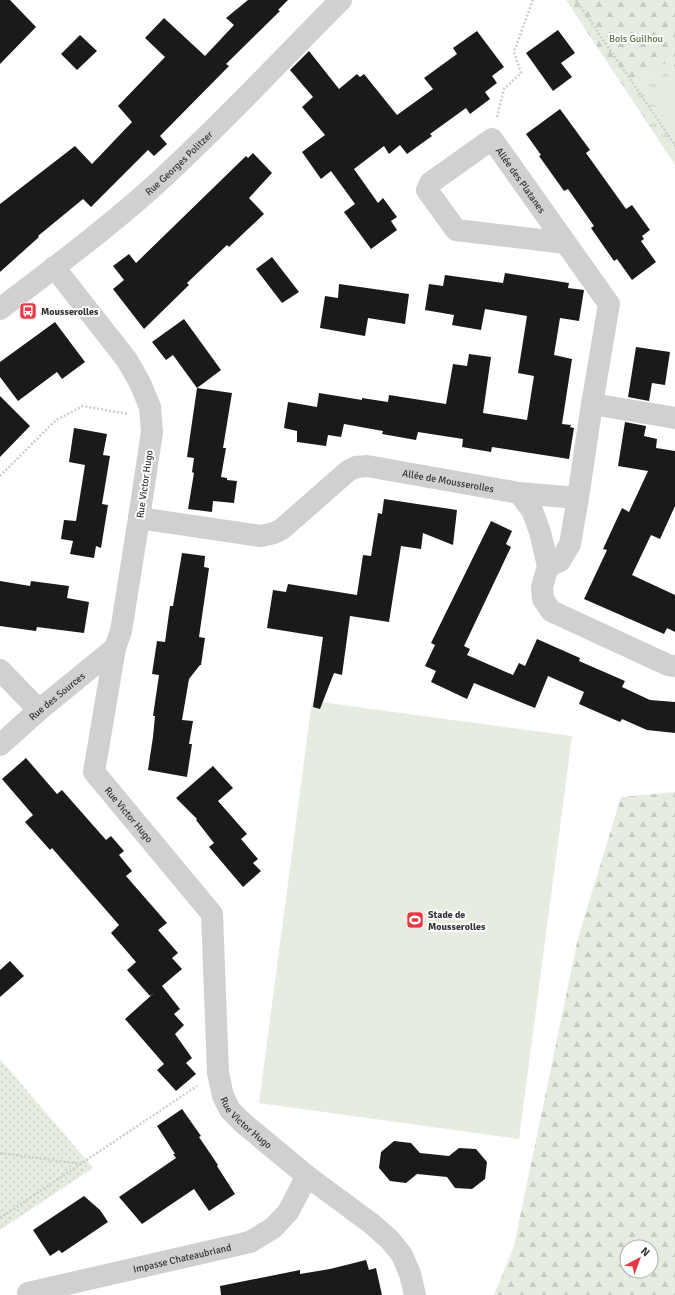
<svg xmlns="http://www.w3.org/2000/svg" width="675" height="1295" font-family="Signika,sans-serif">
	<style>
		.grass { fill: url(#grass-tufts) }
		.forest { fill: url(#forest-firs); fill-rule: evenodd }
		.park { fill: url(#park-dots) }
		.pitch { fill: #e6ecdf }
		.building { fill: #1a1a1a }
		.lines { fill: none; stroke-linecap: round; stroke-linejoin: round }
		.path { stroke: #cdcdcd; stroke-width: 2.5; stroke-dasharray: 2 2; stroke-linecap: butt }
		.minor { stroke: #d0d0d0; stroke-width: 22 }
		.tertiary { stroke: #d0d0d0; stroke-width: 22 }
		.labels { text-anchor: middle; stroke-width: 4; stroke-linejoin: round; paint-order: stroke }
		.park-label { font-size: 10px; fill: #56703f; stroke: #fff }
		.street-label { font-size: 10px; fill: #333; stroke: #fff }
		.poi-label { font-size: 10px; font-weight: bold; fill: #333; stroke: #fff; text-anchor: start }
	</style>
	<defs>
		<pattern id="grass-tufts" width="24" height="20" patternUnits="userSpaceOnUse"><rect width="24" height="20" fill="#e6ecdf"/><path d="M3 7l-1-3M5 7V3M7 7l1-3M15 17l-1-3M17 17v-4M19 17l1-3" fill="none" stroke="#c6cbc0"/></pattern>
		<pattern id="forest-firs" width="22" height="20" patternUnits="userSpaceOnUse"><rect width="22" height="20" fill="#e6ecdf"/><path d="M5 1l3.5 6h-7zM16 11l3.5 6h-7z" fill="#c6cbc0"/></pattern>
		<pattern id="park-dots" width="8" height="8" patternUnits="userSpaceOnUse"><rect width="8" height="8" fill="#e6ecdf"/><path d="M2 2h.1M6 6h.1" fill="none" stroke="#c6cbc0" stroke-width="1.8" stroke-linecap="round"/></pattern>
	</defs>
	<rect width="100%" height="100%" fill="#fff"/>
	<!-- grass -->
	<path class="grass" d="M675 56V165L627 92Z"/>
	<!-- forest -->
	<g class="forest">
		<path d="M566 0H675V56L627 92Z"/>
		<path d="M675 792V1295H494L514 1246 578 938 621 797ZM627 1247H651V1271H627Z"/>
	</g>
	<!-- park -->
	<path class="park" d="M0 1059 93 1168 0 1230Z"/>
	<!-- pitch -->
	<g class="pitch">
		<path d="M675 74V134L653 102 655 87Z"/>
		<path d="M312 701 572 736 519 1139 259 1103Z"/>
	</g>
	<!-- building -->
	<g class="building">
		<path d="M0 0H10L36 27 0 64Z"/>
		<path d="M248 0H288L278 10 280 11 226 64 229 66 160 136 167 144 154 156 148 150 91 207 83 199 38 236 39 237 0 272V204L75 146 92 164 132 122 118 106 165 57 145 38 164 18 205 56 234 25 226 18Z"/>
		<path d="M558 30 575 53 561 63 572 77 553 91 526 53Z"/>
		<path d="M477 31 504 67 492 76 497 83 485 92 490 99 470 114 466 108 430 134 432 136 407 154 400 145 389 154 384 146 354 169 378 203 383 198 397 217 391 221 397 230 371 249 344 212 355 204 331 171 321 179 302 152 325 135 302 107 313 97 290 70 309 51 339 89 357 74 360 77 364 74 397 115 433 89 424 78 457 54 453 48Z"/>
		<path d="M80 35 97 51 77 70 61 54Z"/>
		<path d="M560 109 590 150 586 153 626 209 632 205 650 230 642 236 644 239 641 241 656 262 632 280 617 259 614 261 591 228 594 226 568 189 564 191 539 156 541 155 526 134Z"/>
		<path d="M253 153 272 173 249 198 264 214 229 247 227 245 187 283 189 285 144 329 113 289 124 280 113 266 129 254 136 263 246 156 248 158Z"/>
		<path d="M272 257 299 292 282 303 256 269Z"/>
		<path d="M505 273 569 283 568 288 584 290 579 321 560 318 554 355 572 359 562 424 571 425 570 427 574 428 569 459 492 447 491 452 462 447 463 439 418 432 416 440 382 434 383 431 344 424 341 437 328 435 326 446 297 442V431L284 428 288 402 317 407 319 393 362 400V398L388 402 389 395 446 404 453 364 467 366 469 354 491 357 483 413 527 420 534 376 518 373 527 316 485 309 481 330 452 325 454 315 425 310 429 284 443 286 445 275 503 283Z"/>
		<path d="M339 284 409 294 405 324 368 318 365 336 320 328 325 296 338 298Z"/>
		<path d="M184 319 221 370 197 388 173 355 166 360 152 342Z"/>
		<path d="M55 322 85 362 62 379 57 372 18 401 0 377V362Z"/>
		<path d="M636 347 670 352 665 385 652 383 649 401 628 397Z"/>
		<path d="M197 388 232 393 223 448H226L221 477 227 478V480L237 481 234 503 213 501 212 512 188 509 194 473 192 472 194 458 187 457Z"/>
		<path d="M0 396 30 426 0 457Z"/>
		<path d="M625 422 646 426 644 436 657 439 656 448 675 451V506L660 539 651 535 632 575 675 595V632L667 628 664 634 584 599 607 550 603 549 622 508 629 512 648 471 618 466Z"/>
		<path d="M74 428 107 434 103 455 110 456 102 504 108 505 101 548 96 546 94 558 70 554 73 541 61 539 64 520 76 521 85 465 69 462Z"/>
		<path d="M384 499 457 510 453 545 423 533 421 549 401 546 389 622 350 616 342 675 334 673 320 709 313 707 323 637 267 628 273 590 286 592 288 584 357 595 363 555 371 556 378 513 382 514Z"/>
		<path d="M491 521 512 531 506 544 511 547 464 646 470 649 467 655 513 675 519 663 525 666 537 639 580 658 579 661 625 681 622 687 650 700 675 702V733L647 730 622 719 620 722 579 704 584 692 548 676 535 708 474 683 467 699 431 682 436 671 425 666 435 645 431 643Z"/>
		<path d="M182 553 205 556 204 567 209 568 199 637 205 638 201 665H200L189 679 182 720 193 721 189 744H192L187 777 148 770 153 737 155 716H153L159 675 152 674 157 641 165 642 170 606H173Z"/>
		<path d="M0 581 30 586 31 581 69 586 67 598 89 602 84 633 37 627 36 631 0 626Z"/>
		<path d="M26 758 57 794 62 790 106 840 111 836 124 851 119 855 132 871 126 876 167 923 158 930 178 953 172 958 182 969 162 986 180 1009 174 1014 184 1025 175 1034 192 1058 186 1063 196 1074 176 1091 157 1070 164 1064 125 1019 154 993 150 996 127 970 136 962 111 933 119 925 52 848 50 850 25 822 33 815 2 779Z"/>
		<path d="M213 766 233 788 218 801 247 834 241 839 258 859 253 863 261 871 243 887 209 847 214 843 196 820 197 819 176 798Z"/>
		<path d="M10 961 24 976 0 997V970Z"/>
		<path d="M182 1109 201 1136 199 1137 218 1165 217 1166 235 1194 209 1211 194 1189 142 1224 119 1197 176 1158 173 1154H175L157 1126Z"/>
		<path d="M394 1141 411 1143 420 1153 449 1156 459 1148 476 1149 487 1162 485 1179 472 1189 455 1188 447 1177 417 1174 406 1183 390 1181 379 1168 381 1152Z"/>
		<path d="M84 1196 100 1210 108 1222 62 1253 59 1250 50 1256 33 1230Z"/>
		<path d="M366 1260 369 1270 376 1268 382 1295H221L220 1286 300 1270V1274L330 1269Z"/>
	</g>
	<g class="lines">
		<!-- path -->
		<g class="path">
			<path d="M576 0 675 145"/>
			<path d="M497 117 504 89 521 73 514 52 533 0"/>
			<path d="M0 476 56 420 83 406 128 414"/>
			<path d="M0 1153 81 1164"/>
			<path d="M0 1218 197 1086"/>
		</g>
		<!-- minor -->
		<g class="minor">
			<path id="s1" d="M566 243 456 230 427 190 430 183 492 139 609 304 592 404 578 498"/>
			<path id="s2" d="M54 267 127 360 140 383 150 407 152 432 139 518 121 631 115 648 94 772 212 914 218 1073 223 1096 230 1110 243 1123 307 1176 372 1224 390 1240 402 1255 410 1274 415 1295"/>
			<path d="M592 404 675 418"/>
			<path d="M519 493 578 498 570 544 560 561 548 566"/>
			<path id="s3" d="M139 518 261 536 274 533 282 529 348 471 356 467 367 466 519 493 532 510 540 532 548 566 542 587 543 599 551 611 668 665 675 666"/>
			<path d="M0 670 39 710"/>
			<path id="s4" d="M0 745 39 710 115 648"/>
			<path id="s5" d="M28 1293 250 1242 273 1228 288 1212 307 1176"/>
		</g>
		<!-- tertiary -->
		<path class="tertiary" id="s6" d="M0 309C52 269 105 230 154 186 219 127 279 62 341 0"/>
	</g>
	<!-- icons -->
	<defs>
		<symbol id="bus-square" viewBox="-11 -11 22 22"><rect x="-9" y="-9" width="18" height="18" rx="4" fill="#e63946" stroke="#fff"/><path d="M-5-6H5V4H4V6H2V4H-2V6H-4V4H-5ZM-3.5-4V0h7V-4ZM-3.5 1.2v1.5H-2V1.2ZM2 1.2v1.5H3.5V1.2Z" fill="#fff"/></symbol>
		<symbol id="stadium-square" viewBox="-11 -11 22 22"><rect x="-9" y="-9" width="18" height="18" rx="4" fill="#e63946" stroke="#fff"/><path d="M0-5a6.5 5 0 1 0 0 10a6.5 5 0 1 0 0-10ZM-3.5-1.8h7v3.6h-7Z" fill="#fff"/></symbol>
	</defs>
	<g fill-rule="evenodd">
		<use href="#bus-square" x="18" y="301" width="20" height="20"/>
		<use href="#stadium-square" x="405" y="910" width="20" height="20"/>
	</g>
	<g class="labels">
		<!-- park labels -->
		<g class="park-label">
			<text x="636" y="42">Bois Guilhou</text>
		</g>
		<!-- street labels -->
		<g class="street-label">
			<text dy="4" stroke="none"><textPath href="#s6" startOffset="231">Rue Georges Politzer</textPath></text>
			<text dy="4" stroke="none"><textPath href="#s1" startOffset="294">Allée des Platanes</textPath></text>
			<text dy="4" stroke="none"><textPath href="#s3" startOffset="336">Allée de Mousserolles</textPath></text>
			<text transform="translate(144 484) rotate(-82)" y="4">Rue Victor Hugo</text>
			<text dy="4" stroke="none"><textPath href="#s4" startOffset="75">Rue des Sources</textPath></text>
			<text dy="4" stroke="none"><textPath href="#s2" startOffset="596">Rue Victor Hugo</textPath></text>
			<text dy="4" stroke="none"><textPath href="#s2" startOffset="944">Rue Victor Hugo</textPath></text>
			<text dy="4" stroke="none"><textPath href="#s5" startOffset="158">Impasse Chateaubriand</textPath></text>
		</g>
		<!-- poi labels -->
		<g class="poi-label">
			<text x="41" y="315">Mousserolles</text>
			<text x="428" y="918">Stade de<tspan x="428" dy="12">Mousserolles</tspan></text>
		</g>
	</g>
	<!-- north arrow -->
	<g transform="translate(639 1259) rotate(41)"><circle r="19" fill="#ffffff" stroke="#adadad"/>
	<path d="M0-3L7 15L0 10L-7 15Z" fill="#e63946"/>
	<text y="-6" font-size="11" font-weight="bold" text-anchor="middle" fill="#333333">N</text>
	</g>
</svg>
